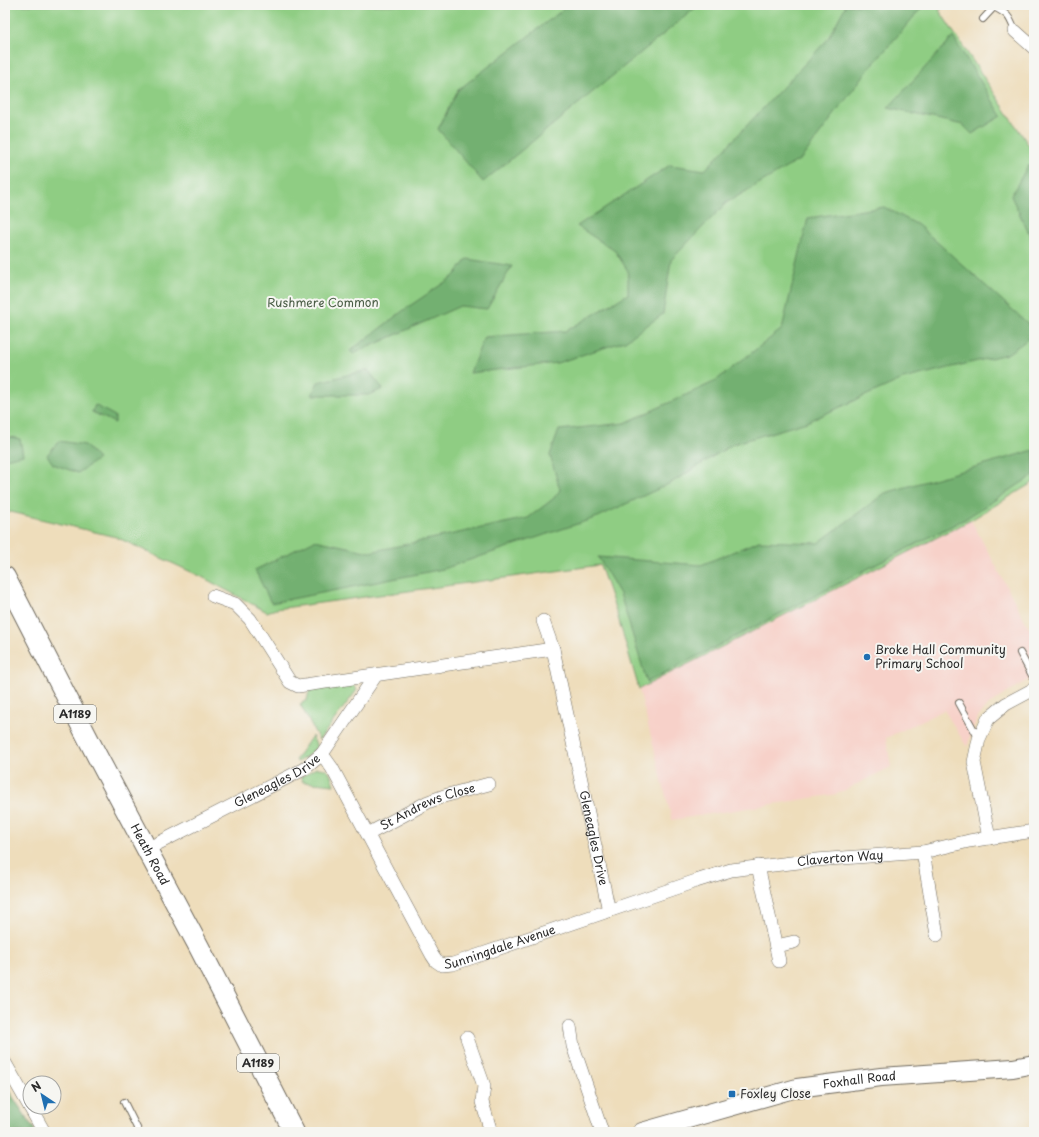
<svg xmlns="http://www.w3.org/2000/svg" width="1039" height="1137" font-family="'Playpen Sans',sans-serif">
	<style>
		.built { fill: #f7d1c9 }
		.green { fill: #8fcd83; stroke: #5d7c57 }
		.forest { fill: #73b071; stroke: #4f6e4e }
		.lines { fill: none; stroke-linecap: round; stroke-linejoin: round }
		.lane-casing { stroke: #6f695d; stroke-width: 8 }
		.street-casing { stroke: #6f695d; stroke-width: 14 }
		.secondary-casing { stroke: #6f695d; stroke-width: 20 }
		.primary-casing { stroke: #6f695d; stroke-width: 22 }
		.lane { stroke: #fff; stroke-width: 6 }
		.street { stroke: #fff; stroke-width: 13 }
		.secondary { stroke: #fff; stroke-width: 18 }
		.primary { stroke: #fff; stroke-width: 20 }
		.poi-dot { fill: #1f6fb2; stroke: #f6f6f2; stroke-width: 1.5 }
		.labels { text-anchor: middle; stroke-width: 4; stroke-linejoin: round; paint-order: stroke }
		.shield { fill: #f6f6f2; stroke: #686867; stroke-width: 1 }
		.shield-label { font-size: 11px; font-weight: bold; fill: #2b2b2b }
		.park-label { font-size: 12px; fill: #495c45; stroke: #f6f6f2 }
		.poi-label { font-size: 12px; fill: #2b2b2b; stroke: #f6f6f2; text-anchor: start }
		.street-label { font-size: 12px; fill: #2b2b2b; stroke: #f6f6f2 }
	</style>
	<rect width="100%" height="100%" fill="#f6f6f2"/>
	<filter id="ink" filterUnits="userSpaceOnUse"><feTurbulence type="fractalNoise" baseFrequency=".025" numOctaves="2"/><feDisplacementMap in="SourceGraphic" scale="8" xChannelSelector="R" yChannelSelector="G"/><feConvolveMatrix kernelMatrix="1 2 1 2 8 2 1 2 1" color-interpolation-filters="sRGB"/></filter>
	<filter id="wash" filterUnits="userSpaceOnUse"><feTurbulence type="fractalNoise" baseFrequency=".012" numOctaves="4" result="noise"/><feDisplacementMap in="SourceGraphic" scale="16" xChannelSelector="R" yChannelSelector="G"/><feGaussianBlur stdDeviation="0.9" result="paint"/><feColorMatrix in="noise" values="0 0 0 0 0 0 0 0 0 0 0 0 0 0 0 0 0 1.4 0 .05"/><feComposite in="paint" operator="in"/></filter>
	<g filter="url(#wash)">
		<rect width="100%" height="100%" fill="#edb"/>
		<!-- built -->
		<path class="built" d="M971 520 1034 637V677L1009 691 986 707 977 719 972 730 967 747 944 710 886 738 891 767 837 794 672 820 639 689Z"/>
		<!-- green -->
		<g class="green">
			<path d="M5 5H948L939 10 1034 153V482L971 520 639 689 617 614 600 565 276 609 267 612 202 577 116 537 11 512 5 514Z"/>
			<path d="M350 683 354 686 357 690 319 740 300 704 307 700 310 688Z"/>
			<path d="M312 736 317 747 306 757 297 762 296 759Z"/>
			<path d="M316 768C330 768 330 773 334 785L303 782 301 777Z"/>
		</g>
		<!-- forest -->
		<g class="forest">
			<path d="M569 5H699L483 182 438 129 458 90Z"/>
			<path d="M846 5H924L868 70 801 159 726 203 671 260 663 314 625 341 557 363 470 373 484 337 566 331 628 294V271L615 251 577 226 670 165 705 170 828 39Z"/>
			<path d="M953 37 1002 116 972 134 963 125 888 108Z"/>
			<path d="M1032 164 1034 166V244L1011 196 1027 167Z"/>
			<path d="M884 207 918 225 1034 329V335L1007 354 903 379 807 422 733 444 671 483 598 517 443 569 271 603 255 570 315 540 370 552 528 518 553 499 560 490 550 455 559 430 625 423 714 382 782 329 808 218Z"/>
			<path d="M467 259 512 266 487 309 460 306 353 354 350 351 408 307 454 276Z"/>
			<path d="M368 370 383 389 368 395H312L318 382Z"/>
			<path d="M95 405 115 416V423L92 412Z"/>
			<path d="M5 436 20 439 23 455 5 459Z"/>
			<path d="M59 441 85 445 98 459 78 473 53 464 47 455Z"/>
			<path d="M1034 450V475L965 519 647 682 620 594 598 557 701 565 759 541 818 543 885 493Z"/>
			<path d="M5 1085 36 1132H7L5 1129Z"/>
		</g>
	</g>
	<g filter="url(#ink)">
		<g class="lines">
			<defs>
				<g id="lane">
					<path d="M994 7C1009 15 1009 16 1015 31"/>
					<path d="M983 19 996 5"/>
					<path d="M1020 653 1034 679"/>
					<path d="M959 703 979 739"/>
					<path d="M124 1102 139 1132"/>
				</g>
				<g id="street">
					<path d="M1015 31 1034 48"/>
					<path d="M213 596 235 604 250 619 290 682 298 686 553 649"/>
					<path id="s1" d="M543 621 553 649 609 911"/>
					<path id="s2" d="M322 754 332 768 432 955 436 961 442 965 453 964 696 881 731 870 816 860 923 852 969 841 1034 831"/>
					<path id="s3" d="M368 834 428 802 444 796 489 784"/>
					<path d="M989 838 974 762 979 739 988 719 1006 704 1034 689"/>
					<path id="s4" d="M147 849 304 769 322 754 376 675"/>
					<path d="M923 852 937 935"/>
					<path d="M758 866 779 961"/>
					<path d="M776 946 794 942"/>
					<path d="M570 1026 573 1046 602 1132"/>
					<path d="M467 1038 484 1086 482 1102 491 1132"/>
					<path d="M5 1063 30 1107"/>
					<path d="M30 1107 44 1132"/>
				</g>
				<g id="secondary">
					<path id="s5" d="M642 1132 797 1088 881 1077 1013 1068 1034 1064"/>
				</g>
				<g id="primary">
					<path id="s6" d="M5 577 97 756 199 947 294 1132"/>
				</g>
			</defs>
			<!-- lane casing -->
			<use href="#lane" class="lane-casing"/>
			<!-- street casing -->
			<use href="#street" class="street-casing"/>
			<!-- secondary casing -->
			<use href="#secondary" class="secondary-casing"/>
			<!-- primary casing -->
			<use href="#primary" class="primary-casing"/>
			<!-- lane -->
			<use href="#lane" class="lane"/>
			<!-- street -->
			<use href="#street" class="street"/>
			<!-- secondary -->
			<use href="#secondary" class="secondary"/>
			<!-- primary -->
			<use href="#primary" class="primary"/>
		</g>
	</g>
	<!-- markers -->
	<g class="poi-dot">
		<circle cx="867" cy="657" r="4"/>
		<rect x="728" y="1090" width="8" height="8" rx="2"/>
	</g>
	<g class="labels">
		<!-- shield labels -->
		<g class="shield">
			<rect x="54" y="705" width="42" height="18" rx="3"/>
			<rect x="237" y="1054" width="42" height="18" rx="3"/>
		</g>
		<g class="shield-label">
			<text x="75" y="718">A1189</text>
			<text x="258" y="1067">A1189</text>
		</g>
		<!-- park labels -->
		<g class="park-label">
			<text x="323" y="307">Rushmere Common</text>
		</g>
		<!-- poi labels -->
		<g class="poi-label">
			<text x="875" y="654">Broke Hall Community<tspan x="875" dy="14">Primary School</tspan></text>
			<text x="740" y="1098">Foxley Close</text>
		</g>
		<!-- street labels -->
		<g class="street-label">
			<text dy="4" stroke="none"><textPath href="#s4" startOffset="147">Gleneagles Drive</textPath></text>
			<text dy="4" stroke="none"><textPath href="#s3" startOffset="66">St Andrews Close</textPath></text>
			<text dy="4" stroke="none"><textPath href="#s1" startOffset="223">Gleneagles Drive</textPath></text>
			<text dy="4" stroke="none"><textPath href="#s6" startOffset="313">Heath Road</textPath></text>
			<text dy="4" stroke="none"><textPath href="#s2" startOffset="658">Claverton Way</textPath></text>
			<text dy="4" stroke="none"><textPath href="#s2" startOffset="304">Sunningdale Avenue</textPath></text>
			<text dy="4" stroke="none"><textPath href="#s5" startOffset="224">Foxhall Road</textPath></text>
		</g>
	</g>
	<!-- margin -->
	<rect width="1039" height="1137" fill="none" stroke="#f6f6f2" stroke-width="20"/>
	<!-- north arrow -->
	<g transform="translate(42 1095) rotate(325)"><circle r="19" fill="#f6f6f2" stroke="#a5a5a2"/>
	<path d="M0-3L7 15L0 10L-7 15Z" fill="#1f6fb2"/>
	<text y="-6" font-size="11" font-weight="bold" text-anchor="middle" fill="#2b2b2b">N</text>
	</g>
</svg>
